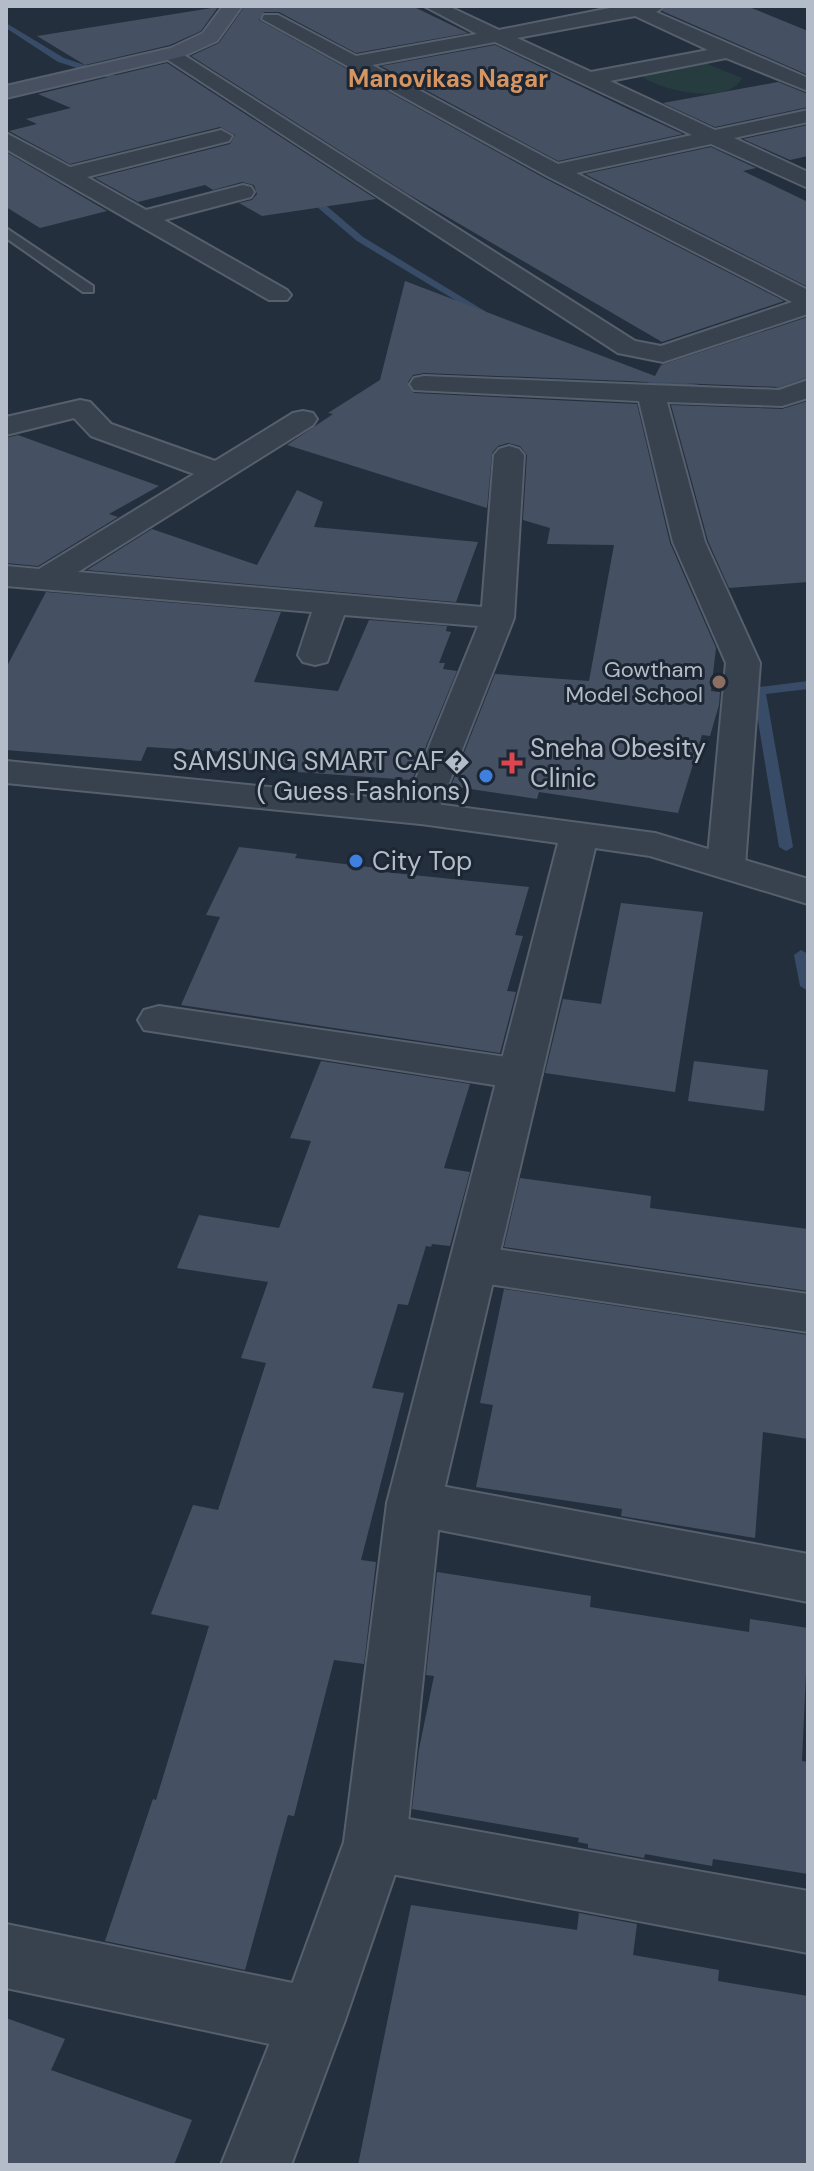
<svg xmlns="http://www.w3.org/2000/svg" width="814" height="2171" font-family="'DM Sans',sans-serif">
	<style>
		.green { fill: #263c3f }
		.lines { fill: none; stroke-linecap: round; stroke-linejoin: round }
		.stream { fill: #394c67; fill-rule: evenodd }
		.building { fill: #455162 }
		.service-casing { stroke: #565f6c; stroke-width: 4 }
		.minor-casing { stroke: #565f6c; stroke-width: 4 }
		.tertiary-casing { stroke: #565f6c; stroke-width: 4 }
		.secondary-casing { stroke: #565f6c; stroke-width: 4 }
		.service { fill: #38414e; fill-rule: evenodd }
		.minor { fill: #38414e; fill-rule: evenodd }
		.tertiary { fill: #38414e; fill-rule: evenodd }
		.secondary { fill: #465061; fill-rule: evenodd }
		.education-dot { fill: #8d6e63; stroke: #1d2633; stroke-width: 3 }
		.health-dot { fill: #e0444e; stroke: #1d2633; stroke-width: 3 }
		.shop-dot { fill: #3f7fe0; stroke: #1d2633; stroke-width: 3 }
		.labels { text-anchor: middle; stroke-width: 6; stroke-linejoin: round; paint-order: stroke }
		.far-poi-label { font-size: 22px; fill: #b4bcc9; stroke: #1d2633; text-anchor: end }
		.far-neighbourhood-label { font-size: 24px; font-weight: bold; fill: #d59563; stroke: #1d2633 }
		.poi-label { font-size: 26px; fill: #b4bcc9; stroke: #1d2633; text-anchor: start }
	</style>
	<rect width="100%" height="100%" fill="#242f3e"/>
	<!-- green -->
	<path class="green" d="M700 61 742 78C728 107 655 90 637 73Z"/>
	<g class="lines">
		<!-- stream -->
		<g class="stream">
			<path d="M6 6H13L6 9Z"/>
			<path d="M6 23 64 58 135 82 128 84 58 62 6 28Z"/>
			<path d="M303 191H309L363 237 493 316 485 318 357 241 303 195Z"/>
			<path d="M642 376 706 386 711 389 706 392 638 381 637 379Z"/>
			<path d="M808 377V383C790 390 770 399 752 390L757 387 775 388Z"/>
			<path d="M808 681V689L766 694 793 847 786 851 779 847 753 691 759 687Z"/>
			<path d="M801 950 808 954V991L800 986 794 955Z"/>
		</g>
	</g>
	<!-- building -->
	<g class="building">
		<path d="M245 6H412L468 33 356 53 279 12H264L259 20 546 179 784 301 662 342 408 194 191 56 219 43Z"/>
		<path d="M668 6H747L808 31V75L662 11Z"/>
		<path d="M218 7 201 31 170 45 85 65 37 36Z"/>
		<path d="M495 45 628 109 683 134 558 161 381 66Z"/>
		<path d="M167 63 376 199 262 216 239 203 252 200 257 194 254 185 242 182 213 190 205 185 138 202 95 178 230 144 235 135 220 127 70 164 9 131 37 124 26 119 71 108 38 94Z"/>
		<path d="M778 82 808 94V107L715 127 663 103Z"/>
		<path d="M808 125V156L790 160 743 139Z"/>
		<path d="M711 147 756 168 743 171 808 202V287L585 174Z"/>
		<path d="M6 152 107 211 40 228 6 207Z"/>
		<path d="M405 281 655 376 661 365 808 317V377L779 387 424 373 413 375 408 382 414 393 637 404 670 543 716 648 711 691 720 692 719 705 710 736 702 735 678 813 539 792 537 799 451 786 495 674 589 681 614 545 547 544 550 528 523 520 527 455 520 446 508 443 498 446 492 453 487 508 287 445 333 414 328 413 380 380Z"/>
		<path d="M808 401V582L729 588 708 541 671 405 782 409Z"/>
		<path d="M18 435 92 462 159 486 109 514 118 517 38 566 6 563V438Z"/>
		<path d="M297 490 323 502 314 527 478 542 456 602 87 570 152 529 257 565Z"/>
		<path d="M46 592 281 612 254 682 338 691 369 620 447 626 446 631 451 632 439 663H445L443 669 457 671 412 780 253 769 258 754 147 747 141 761 6 750V668Z"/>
		<path d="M239 847 297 854 295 858 385 869 384 872 529 887 515 935 523 936 507 991 516 992 500 1053 181 1005 220 917 206 915Z"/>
		<path d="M621 903 703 912 675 1092 545 1073 563 999 601 1004Z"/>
		<path d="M321 1061 470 1084 444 1168 470 1172 450 1246 432 1244 431 1247 426 1246 408 1305 398 1304 372 1388 404 1393 361 1560 376 1562 364 1664 334 1660 294 1816 288 1815 245 1970 105 1941 153 1799 156 1800 209 1626 151 1614 193 1505 218 1510 266 1363 241 1358 268 1282 177 1268 199 1215 279 1228 311 1141 290 1138Z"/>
		<path d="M694 1061 768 1070 764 1111 688 1101Z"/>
		<path d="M520 1178 651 1196 650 1208 808 1229V1291L504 1247Z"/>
		<path d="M504 1289 808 1335V1439L763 1432 755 1538 621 1516 622 1509 476 1487 493 1405 480 1403Z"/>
		<path d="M437 1572 591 1596 590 1607 749 1632 750 1619 808 1628 802 1761 808 1762V1874L713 1859 712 1866 645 1854 644 1858 588 1848V1844L578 1842 579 1838 412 1809 419 1749 434 1676 426 1675Z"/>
		<path d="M411 1905 577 1930 579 1913 637 1924 633 1955 719 1970 718 1981 808 1996V2165H358Z"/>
		<path d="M6 2018 65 2039 51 2070 192 2120 174 2165H6Z"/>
	</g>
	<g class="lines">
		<defs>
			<path id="service" d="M6 228 93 286V292H83L6 238Z"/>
			<g id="minor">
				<path d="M424 6H448L499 30 620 6H665L656 12 808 78V91L726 58 610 81 715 130 808 110V122L734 138 808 172V188L711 144 576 173 808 290V314L663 362 618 353 159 54 162 50H176L635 341 661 346 792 302 547 176 262 19 264 15H278L356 56 477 34ZM635 16 708 50 591 72 517 38ZM495 42 692 135 558 164 372 65Z"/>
				<path d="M221 130 232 136 229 141 87 177 146 210 243 185 251 187 254 192 251 197 164 220 287 290 291 295 287 300H269L6 149V133L70 167Z"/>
				<path d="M424 376 779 390 808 380V398L782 406 667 402 705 542 760 663 745 866 740 874 726 878 712 874 707 866 726 663 673 542 639 401 414 390 410 384 414 378Z"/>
				<path d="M80 400 90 402 111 424 215 461 293 413 303 411 313 413 317 419 313 425 78 572 482 607 494 455 499 449 509 446 519 449 524 455 514 618 434 821 421 824 408 821 402 813 478 626 344 615 327 662 315 665 303 662 298 655 312 612 6 586V566L39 569 194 474 91 436 74 418 6 435V417Z"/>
				<path d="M159 1006 520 1059 535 1064 542 1074 535 1084 520 1089 144 1030 138 1020 144 1010Z"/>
				<path d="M475 1246 808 1294V1332L475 1282 458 1276 451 1264 458 1252Z"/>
				<path d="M414 1481 808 1554V1602L414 1525 395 1519 387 1503 395 1487Z"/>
				<path d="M375 1813 808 1891V1953L375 1871 353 1863 344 1842 353 1821Z"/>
				<path d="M6 1924 312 1987 335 1997 345 2020 335 2043 312 2053 6 1988Z"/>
			</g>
			<path id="tertiary" d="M6 761 421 802 655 833 808 879V904L650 856 595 848 441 1503 406 1842 345 2020 291 2165H221L279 2020 344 1842 387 1503 558 843 421 824 6 783Z"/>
			<path id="secondary" d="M223 6H242L217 41 184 56 6 98V86L171 48 203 33Z"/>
		</defs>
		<!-- service casing -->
		<use href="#service" class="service-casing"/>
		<!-- minor casing -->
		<use href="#minor" class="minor-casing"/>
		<!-- tertiary casing -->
		<use href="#tertiary" class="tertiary-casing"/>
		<!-- secondary casing -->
		<use href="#secondary" class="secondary-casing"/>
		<!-- service -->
		<use href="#service" class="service"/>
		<!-- minor -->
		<use href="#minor" class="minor"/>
		<!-- tertiary -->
		<use href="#tertiary" class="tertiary"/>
		<!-- secondary -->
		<use href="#secondary" class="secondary"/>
	</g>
	<!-- markers -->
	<circle class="education-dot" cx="719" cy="682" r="8"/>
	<path class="health-dot" d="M508 751h8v8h8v8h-8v8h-8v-8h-8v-8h8z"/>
	<g class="shop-dot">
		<circle cx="486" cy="776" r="8"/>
		<circle cx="356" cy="861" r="8"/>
	</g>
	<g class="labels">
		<!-- far-poi labels -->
		<g class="far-poi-label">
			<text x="703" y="677">Gowtham<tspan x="703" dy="25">Model School</tspan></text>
		</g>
		<!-- far-neighbourhood labels -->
		<g class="far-neighbourhood-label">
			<text x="448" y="87">Manovikas Nagar</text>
		</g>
		<!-- poi labels -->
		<g class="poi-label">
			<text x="530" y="757">Sneha Obesity<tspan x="530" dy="30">Clinic</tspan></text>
			<text x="470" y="770" text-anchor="end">SAMSUNG SMART CAF�<tspan x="470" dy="30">( Guess Fashions)</tspan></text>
			<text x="372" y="870">City Top</text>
		</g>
	</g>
	<!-- border -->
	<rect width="814" height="2171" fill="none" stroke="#b4bcc9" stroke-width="16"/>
</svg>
